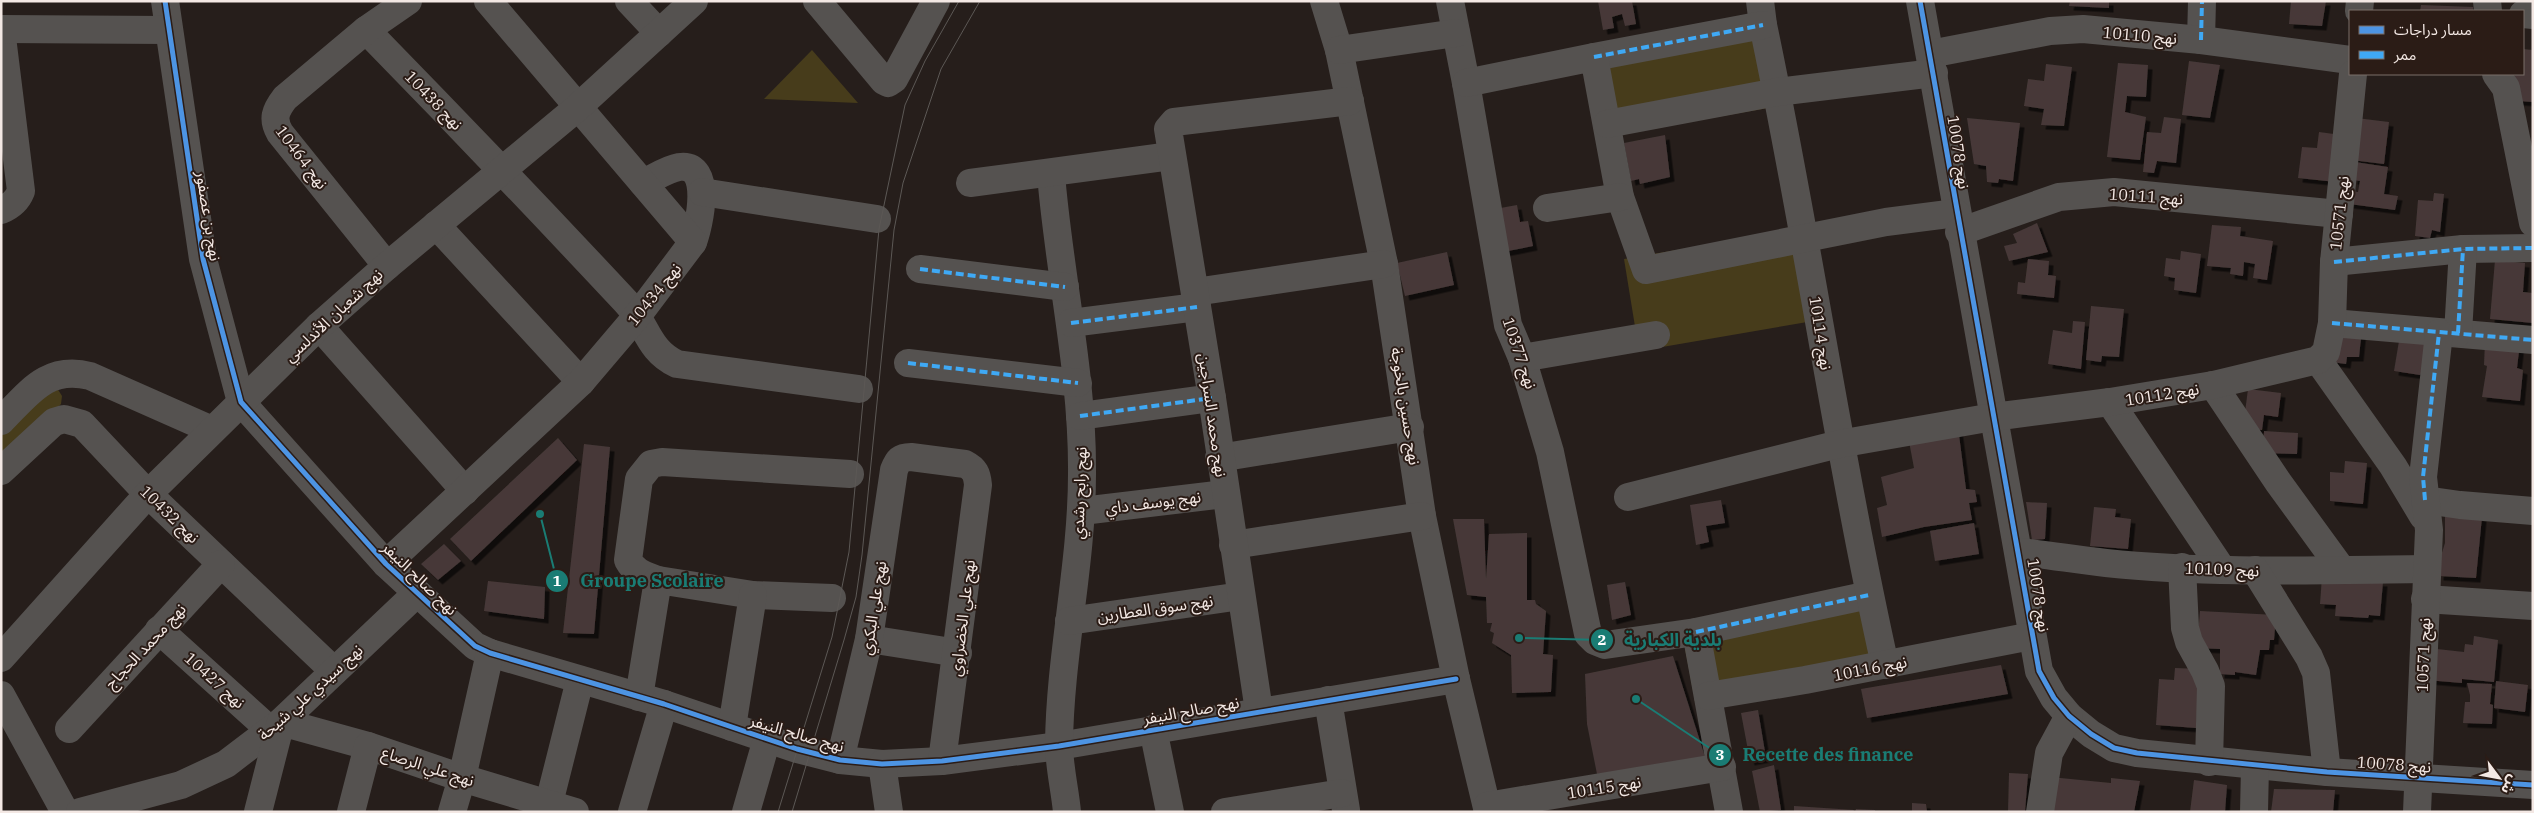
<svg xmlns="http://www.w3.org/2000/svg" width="2534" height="813" font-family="'IBM Plex Serif','Noto Sans Arabic',serif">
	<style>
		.green { fill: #473c1b }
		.building { fill: #463938; filter: url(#shadow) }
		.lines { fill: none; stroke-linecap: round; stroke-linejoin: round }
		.minor { stroke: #555250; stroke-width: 28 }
		.tram { stroke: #5c5855; stroke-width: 1 }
		.quiet { stroke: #3fa9f5; stroke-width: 4; stroke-dasharray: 8 4; stroke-linecap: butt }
		.cycleway-casing { stroke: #2b1c16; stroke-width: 8 }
		.cycleway { stroke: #4d94e3; stroke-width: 5 }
		.labels { text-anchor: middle; stroke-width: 4; stroke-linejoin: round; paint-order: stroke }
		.street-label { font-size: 16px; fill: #f3e8e4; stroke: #2b1c16 }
		.leader { fill: none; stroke: #1a7c74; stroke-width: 2 }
		.callout-dot { fill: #1a7c74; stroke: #2b1c16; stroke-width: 2 }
		.mark-label { font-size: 15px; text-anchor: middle; font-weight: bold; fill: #fff }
		.callout-label { font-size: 18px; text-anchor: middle; font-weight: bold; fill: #1a7c74; stroke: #2b1c16; stroke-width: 4; stroke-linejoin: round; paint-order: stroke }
	</style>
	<defs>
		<filter id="shadow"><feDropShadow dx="4.5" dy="4.5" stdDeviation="0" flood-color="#0009"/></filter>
	</defs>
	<rect width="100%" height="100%" fill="#261e1b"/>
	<!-- green -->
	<g class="green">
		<path d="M1770 14 1786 105 1596 138 1580 47Z"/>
		<path d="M812 50 858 103 764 99Z"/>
		<path d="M1810 227 1825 319 1639 351 1624 259Z"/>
		<path d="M57 388 62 396 61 404 1 463V436L48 391Z"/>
		<path d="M1873 585 1886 653 1693 691 1680 622Z"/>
	</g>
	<!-- building -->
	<g class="building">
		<path d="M1598 1H1632L1636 24 1625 26 1622 14 1612 17 1614 28 1603 30Z"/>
		<path d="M2070 1H2109V8L2069 6Z"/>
		<path d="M2291 1H2326L2322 26 2289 24Z"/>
		<path d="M2421 5 2473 7V11H2420Z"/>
		<path d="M2523 49 2533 50V102L2518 101 2514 74H2523Z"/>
		<path d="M2189 61 2220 65 2210 118 2182 115Z"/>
		<path d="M2118 63 2148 65 2146 97 2127 96 2125 112 2146 117 2140 160 2107 157Z"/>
		<path d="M2046 64 2072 67 2064 126 2041 125 2044 109 2024 106 2028 79 2044 81Z"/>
		<path d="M2164 117 2181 119 2176 163 2157 161 2154 173 2143 172 2147 132 2161 133Z"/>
		<path d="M1967 118 2020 123 2013 181 1999 179 1998 183 1987 182 1986 166 1974 164Z"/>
		<path d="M2356 118 2389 122 2384 164 2351 160Z"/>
		<path d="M2319 132 2341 135 2336 182 2298 178 2302 147 2317 148Z"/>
		<path d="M1665 135 1670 177 1640 184 1639 179 1631 181 1624 143Z"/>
		<path d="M2355 162 2388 167 2384 194 2398 196 2395 210 2349 204 2351 191 2358 192 2360 181 2353 180Z"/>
		<path d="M2434 193 2444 194 2440 232 2432 230 2430 238 2415 236 2418 200 2433 201Z"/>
		<path d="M1517 205 1520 222 1528 221 1533 246 1503 252 1495 209Z"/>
		<path d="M2037 223 2048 252 2009 261 2004 246 2017 243 2013 234Z"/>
		<path d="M2212 225 2241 227 2240 236 2273 241 2267 280 2253 278 2255 264 2244 262 2243 276 2230 274 2231 268 2207 266Z"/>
		<path d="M2181 251 2201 254 2196 293 2174 290 2175 278 2164 276 2166 258 2180 260Z"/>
		<path d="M1447 252 1454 285 1405 296 1397 263Z"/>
		<path d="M2028 259 2049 261 2048 275 2056 276 2054 298 2017 294 2018 282 2025 283Z"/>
		<path d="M2495 260 2525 263 2523 292 2533 293V323L2490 319Z"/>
		<path d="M2091 306 2124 309 2119 357 2102 356 2101 362 2086 360Z"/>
		<path d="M2073 321 2085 322 2081 369 2048 364 2053 330 2072 333Z"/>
		<path d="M2334 326 2362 329 2359 357H2347L2346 364 2331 362Z"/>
		<path d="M2400 335 2428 340 2424 372 2420 375 2394 371Z"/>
		<path d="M2485 341 2520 343 2517 368 2523 370 2520 401 2482 397 2487 366 2484 365Z"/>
		<path d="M2248 389 2281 393 2278 417 2264 415 2262 430 2243 428Z"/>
		<path d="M1958 427 1966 489 1975 490 1977 502 1969 503 1972 520 1924 527 1882 537 1877 508 1887 505 1881 477 1914 468 1908 436Z"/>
		<path d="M2264 431 2298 433 2297 454 2263 453Z"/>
		<path d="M558 438 577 460 471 561 450 539Z"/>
		<path d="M584 444 610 447 594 634 563 633Z"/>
		<path d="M2345 461 2367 463 2363 504 2330 501V472L2344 473Z"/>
		<path d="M1721 500 1725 523 1706 526 1709 542 1696 545 1690 505Z"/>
		<path d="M2026 502 2047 503 2045 539 2032 540Z"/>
		<path d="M2094 507 2116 509 2115 517 2131 519 2128 549 2090 546Z"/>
		<path d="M2445 511 2482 517 2476 578 2439 576 2440 559 2445 543Z"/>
		<path d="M1453 519H1484L1486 579 1489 534 1527 533V600H1535L1536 604 1546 611 1543 654 1553 655 1551 692 1512 693 1511 655 1492 643 1494 633 1490 631 1492 623H1487L1486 597 1467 595Z"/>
		<path d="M1974 523 1979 554 1935 561 1930 531Z"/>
		<path d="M444 544 461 561 438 580 421 564Z"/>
		<path d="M2322 577 2383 582 2380 616 2369 615 2368 618 2335 616 2336 605 2320 604Z"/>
		<path d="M488 581 545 587 544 619 484 611Z"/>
		<path d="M1625 582 1631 615 1612 620 1607 585Z"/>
		<path d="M2200 611 2276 615 2274 640H2270L2269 650H2260L2256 675 2235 672V675L2220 674V649L2197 648Z"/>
		<path d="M2474 636 2498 640 2494 682 2462 679V683L2426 680 2428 648 2464 652 2465 644 2473 645Z"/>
		<path d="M1673 656 1706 760 1597 774 1587 724 1585 674Z"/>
		<path d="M2001 665 2008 694 1867 718 1861 689Z"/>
		<path d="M2175 668 2200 669 2196 728 2156 725 2159 679 2174 680Z"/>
		<path d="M2496 681 2528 685 2525 712 2494 708Z"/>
		<path d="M2467 683 2492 684 2490 704 2493 705 2492 724 2463 723 2465 702H2470V695Z"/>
		<path d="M1758 710 1766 758 1750 761 1741 713Z"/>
		<path d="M1774 765 1781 810 1760 812 1752 771Z"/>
		<path d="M2009 773 2028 774 2025 812H2008Z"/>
		<path d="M2050 777 2111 783V778L2140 781 2134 812H2047Z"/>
		<path d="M2194 780 2227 785 2225 812H2190Z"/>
		<path d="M2274 789 2335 790 2333 812H2271Z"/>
		<path d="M1912 803 1926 804 1927 812H1912Z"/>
		<path d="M1794 806 1854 810 1853 812H1794Z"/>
		<path d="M1856 809 1875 810V812H1855Z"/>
	</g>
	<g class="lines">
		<!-- minor -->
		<g class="minor">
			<path d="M165 1 203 259 241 402 386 564 475 646 490 653 664 704 797 749 840 760 882 764 942 761 1059 746 1456 679"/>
			<path d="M629 1 659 33"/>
			<path d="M817 1 884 81 888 83 894 79 936 1"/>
			<path d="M1324 1 1339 50 1384 264 1422 516 1456 679 1488 812"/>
			<path d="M1450 1 1466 83 1508 325 1522 358 1550 452 1588 634 1595 641 1605 645 1696 632 1869 595"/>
			<path d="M1760 1 1763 25C1808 238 1838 453 1885 665"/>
			<path d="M1920 1 2039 671 2054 698 2069 716 2091 734 2114 748 2137 753 2327 772 2533 785"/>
			<path d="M2487 1 2488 11"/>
			<path d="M2359 11 2360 1"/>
			<path d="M2523 14 2533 15"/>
			<path d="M1 29 21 191C17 201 11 206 1 210"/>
			<path d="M1 29 168 30"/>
			<path d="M366 30C454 120 540 210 626 302 647 324 647 350 677 364L859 389"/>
			<path d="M2201 40 2202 1"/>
			<path d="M1339 50 1456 33"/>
			<path d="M1930 54 2050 31 2083 29 2201 40 2350 60"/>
			<path d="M1594 57 1763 25"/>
			<path d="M2496 74 2506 88 2533 223"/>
			<path d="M1466 83 1594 57 1620 197 1646 270 1886 222 1956 213"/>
			<path d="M1607 124 1777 92 1934 73"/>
			<path d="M1051 174C1059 274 1083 373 1082 474 1082 564 1060 654 1059 744 1059 766 1065 790 1067 812"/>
			<path d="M643 183C654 178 667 169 679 167 714 162 699 226 693 242"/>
			<path d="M970 183 1171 156"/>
			<path d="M702 192 877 219"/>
			<path d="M1547 208 1620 197"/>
			<path d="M436 225 581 382"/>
			<path d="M1959 232 2059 197 2114 192 2339 214"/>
			<path d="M2334 262 2463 249 2533 248"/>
			<path d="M387 266 280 133C272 119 275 111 285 98L366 30 408 1"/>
			<path d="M920 269 1065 287"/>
			<path d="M1195 292 1384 264"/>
			<path d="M1071 323 1197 307"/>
			<path d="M2332 323 2533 340"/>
			<path d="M319 326 465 491"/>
			<path d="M2458 333 2463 249"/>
			<path d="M1522 358 1656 335"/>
			<path d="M2318 360 2393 466 2423 516"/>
			<path d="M908 363 1078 383"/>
			<path d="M2213 385 2278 482 2342 570"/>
			<path d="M2110 402 2222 569"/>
			<path d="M1080 416 1212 398"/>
			<path d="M1 421C29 393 47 365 90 376L212 430"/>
			<path d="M1219 458 1410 427"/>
			<path d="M1 471 54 422 64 419 82 424 148 494 334 671"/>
			<path d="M1628 497 1839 444 1993 417 2110 402 2213 385 2318 360 2326 352 2332 323 2334 262 2353 74"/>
			<path d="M2425 500 2460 505 2533 511"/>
			<path d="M1082 511 1225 494"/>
			<path d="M1233 545 1422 516"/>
			<path d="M2020 552C2049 555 2078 560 2106 563 2212 574 2319 570 2425 569"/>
			<path d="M386 564 581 382 638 315 693 242 488 1"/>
			<path d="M2182 567 2185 628 2189 642 2205 671 2211 686 2209 762"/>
			<path d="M2255 570 2309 657 2316 673 2327 772"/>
			<path d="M658 580C645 575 635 573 628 560L639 479 651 464 662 462 850 474"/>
			<path d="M2425 599 2533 606"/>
			<path d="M1069 621 1241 596"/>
			<path d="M159 630 271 731"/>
			<path d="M1696 632 1729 812"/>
			<path d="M869 639 958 653"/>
			<path d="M1 658 148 494 319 326 387 266 577 108 694 1"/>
			<path d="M1 695 65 812"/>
			<path d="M1708 696 1805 680 2032 636"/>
			<path d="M639 697 658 580 753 595 832 598"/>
			<path d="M1328 700 1346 810"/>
			<path d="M1259 711 1212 398 1168 129 1174 122 1350 101"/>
			<path d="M732 727 753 595"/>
			<path d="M69 729 221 564"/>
			<path d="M1153 729 1170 812"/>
			<path d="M840 760 869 639 894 470C898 460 900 457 911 457L965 464C975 469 977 474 978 485L942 761"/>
			<path d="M882 764 889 812"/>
			<path d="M549 803 580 680"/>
			<path d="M1487 806 1722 767"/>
			<path d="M80 812 181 785 226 764 281 722 417 593"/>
			<path d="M258 812 281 722 368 746 462 778 575 812"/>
			<path d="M351 812 368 746"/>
			<path d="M452 812 462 778 490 653"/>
			<path d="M632 812 664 704"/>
			<path d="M746 812 767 739"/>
			<path d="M1225 812 1342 793"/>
			<path d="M2040 812 2049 753 2069 716"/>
			<path d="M2254 812 2255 766"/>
			<path d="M2417 812 2429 530 2423 477 2439 333"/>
		</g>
		<!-- tram -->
		<g class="tram">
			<path d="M778 812 832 637 849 552 879 229 905 105 925 61 959 1"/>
			<path d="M792 812 844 640 856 597 862 555 894 230 903 183 941 69 980 1"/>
		</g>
		<!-- quiet -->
		<g class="quiet">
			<path d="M2201 40 2202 1"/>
			<path d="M1594 57 1763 25"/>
			<path d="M2334 262 2463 249 2533 248"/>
			<path d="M920 269 1065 287"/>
			<path d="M1071 323 1197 307"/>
			<path d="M2332 323 2533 340"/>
			<path d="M2458 333 2463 249"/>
			<path d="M908 363 1078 383"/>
			<path d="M1080 416 1212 398"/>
			<path d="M2425 500 2423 477 2439 333"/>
			<path d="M1696 632 1869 595"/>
		</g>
		<defs>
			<g id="cycleway">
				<path d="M165 1 203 259 241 402 386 564 475 646 490 653 664 704 797 749 840 760 882 764 942 761 1059 746 1456 679"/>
				<path d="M1920 1 2039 671 2054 698 2069 716 2091 734 2114 748 2137 753 2327 772 2533 785"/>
			</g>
		</defs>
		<!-- cycleway casing -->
		<use href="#cycleway" class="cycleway-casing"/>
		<!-- cycleway -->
		<use href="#cycleway" class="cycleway"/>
	</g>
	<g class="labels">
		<!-- street labels -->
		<g class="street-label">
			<text transform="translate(2140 35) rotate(5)" y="6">نهج 10110</text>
			<text transform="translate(434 100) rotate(46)" y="6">نهج 10438</text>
			<text transform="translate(1959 152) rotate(81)" y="6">نهج 10078</text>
			<text transform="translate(302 157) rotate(53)" y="6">نهج 10464</text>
			<text transform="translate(2146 196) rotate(4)" y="6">نهج 10111</text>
			<text transform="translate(2339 213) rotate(-84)" y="6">نهج 10571</text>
			<text transform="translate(209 216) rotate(81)" y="6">نهج بن عصفور</text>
			<text transform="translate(654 294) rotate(-51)" y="6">نهج 10434</text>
			<text transform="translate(333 315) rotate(-43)" y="6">نهج شعبان الأندلسي</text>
			<text transform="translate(1821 333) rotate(81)" y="6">نهج 10114</text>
			<text transform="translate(1520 353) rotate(71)" y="6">نهج 10377</text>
			<text transform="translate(2162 394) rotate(-9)" y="6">نهج 10112</text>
			<text transform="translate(1406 406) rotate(81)" y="6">نهج حسين بالخوجة</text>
			<text transform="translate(1213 415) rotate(82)" y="6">نهج محمد السراجين</text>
			<text transform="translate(1079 493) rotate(-88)" y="6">نهج رابح رشدي</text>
			<text transform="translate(1153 502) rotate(-7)" y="6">نهج يوسف داي</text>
			<text transform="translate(170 514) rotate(44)" y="6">نهج 10432</text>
			<text transform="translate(2222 569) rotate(2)" y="6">نهج 10109</text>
			<text transform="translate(420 578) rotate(44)" y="6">نهج صالح النيفر</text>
			<text transform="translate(2039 595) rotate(81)" y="6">نهج 10078</text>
			<text transform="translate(873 608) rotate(-81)" y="6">نهج علي البكري</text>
			<text transform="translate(1155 608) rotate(-8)" y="6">نهج سوق العطارين</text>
			<text transform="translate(962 618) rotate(-83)" y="6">نهج علي الخضراوي</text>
			<text transform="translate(145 646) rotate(-47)" y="6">نهج محمد الحجاج</text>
			<text transform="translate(2423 655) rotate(-88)" y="6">نهج 10571</text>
			<text transform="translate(1870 668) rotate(-11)" y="6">نهج 10116</text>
			<text transform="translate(215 680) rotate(42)" y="6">نهج 10427</text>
			<text transform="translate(310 692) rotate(-42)" y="6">نهج سيدي علي شيحة</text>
			<text transform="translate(1191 710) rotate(-10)" y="6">نهج صالح النيفر</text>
			<text transform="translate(797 733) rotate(16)" y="6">نهج صالح النيفر</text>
			<text transform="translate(2394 764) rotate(4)" y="6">نهج 10078</text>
			<text transform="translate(428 766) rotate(18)" y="6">نهج علي الرصاع</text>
			<text transform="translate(1604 787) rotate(-9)" y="6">نهج 10115</text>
		</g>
	</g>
	<!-- callouts -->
	<path class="leader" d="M540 514L557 581M1519 638L1602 640M1636 699L1720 755"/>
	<g class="callout-dot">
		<circle cx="540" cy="514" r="5"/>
		<circle cx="1519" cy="638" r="5"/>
		<circle cx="1636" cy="699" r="5"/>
		<circle cx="557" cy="581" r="12"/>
		<circle cx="1602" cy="640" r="12"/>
		<circle cx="1720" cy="755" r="12"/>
	</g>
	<g class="mark-label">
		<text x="557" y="586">1</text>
		<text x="1602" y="645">2</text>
		<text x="1720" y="760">3</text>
	</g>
	<g class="callout-label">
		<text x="652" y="587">Groupe Scolaire</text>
		<text x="1673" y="646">بلدية الكبارية</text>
		<text x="1828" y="761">Recette des finance</text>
	</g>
	<!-- border -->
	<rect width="2534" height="813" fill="none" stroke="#f3e8e4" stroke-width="5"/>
	<!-- legend -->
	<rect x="2349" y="10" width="175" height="65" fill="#2b1c16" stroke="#7b6e68"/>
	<rect x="2359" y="26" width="25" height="8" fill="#4d94e3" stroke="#7b6e68"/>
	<text x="2394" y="35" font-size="15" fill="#f3e8e4">مسار دراجات</text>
	<rect x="2359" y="51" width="25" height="8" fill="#3fa9f5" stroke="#7b6e68"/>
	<text x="2394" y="60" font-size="15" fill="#f3e8e4">ممر</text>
	<!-- north arrow -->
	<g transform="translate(2499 778) rotate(122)" stroke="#2b1c16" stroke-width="4" paint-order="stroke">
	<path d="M0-4L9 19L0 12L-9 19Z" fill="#f3e8e4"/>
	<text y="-8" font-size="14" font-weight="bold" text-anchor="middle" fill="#f3e8e4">ش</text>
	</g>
</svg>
